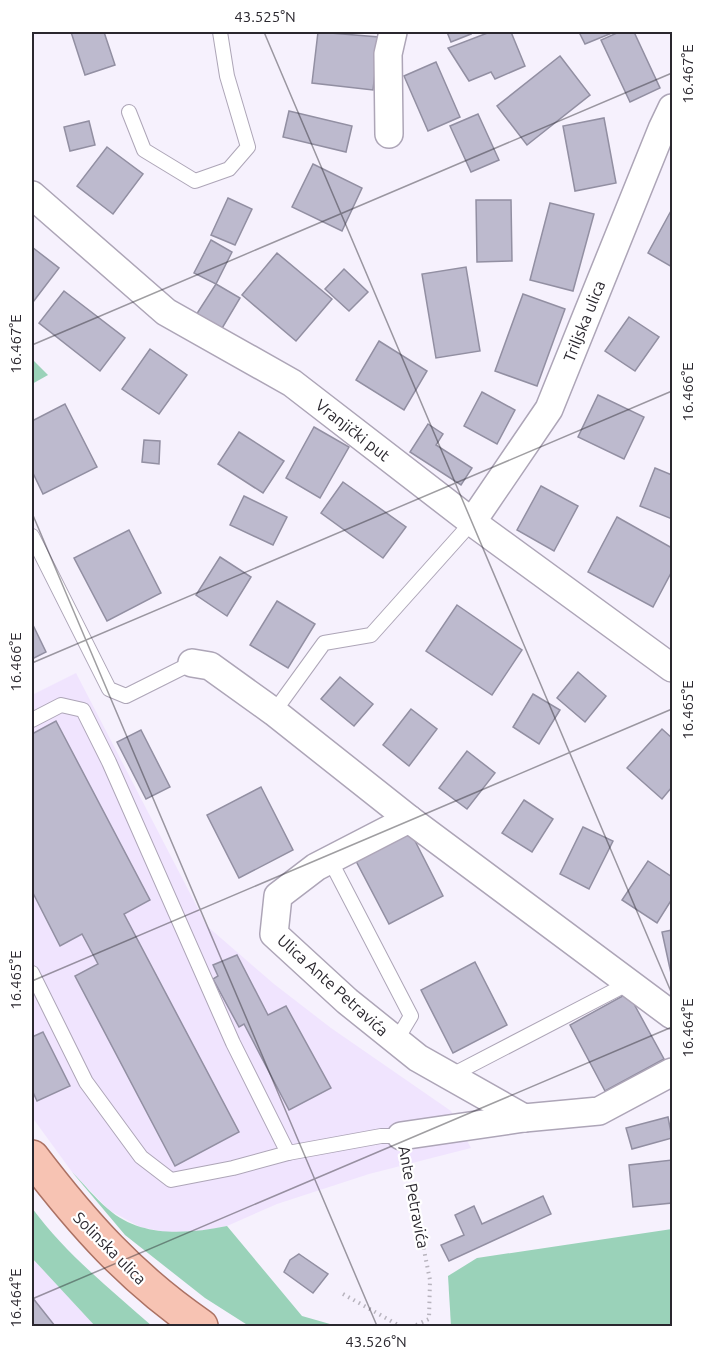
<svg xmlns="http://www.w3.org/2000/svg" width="704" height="1358" font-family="Ubuntu,sans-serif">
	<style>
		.built { fill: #f0e4fe }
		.green { fill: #9ad2b9 }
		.building { fill: #bdbace; stroke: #928fa2; stroke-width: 1.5 }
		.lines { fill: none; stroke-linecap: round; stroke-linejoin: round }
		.service-casing { stroke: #ada5b7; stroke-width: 16 }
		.minor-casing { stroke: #ada5b7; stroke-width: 30 }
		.primary-casing { stroke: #ac7264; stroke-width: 36 }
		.path { stroke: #b8b4be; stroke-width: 4; stroke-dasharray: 1.5 4.5; stroke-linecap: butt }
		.service { stroke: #fff; stroke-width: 14 }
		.minor { stroke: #fff; stroke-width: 27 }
		.primary { stroke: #f7c3b3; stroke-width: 33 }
		.ticks { fill: none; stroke: #2a272e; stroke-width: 1.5; stroke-opacity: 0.45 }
		.labels { text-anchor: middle; stroke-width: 4.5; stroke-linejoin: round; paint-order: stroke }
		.street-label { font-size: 16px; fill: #2a272e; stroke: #fff }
		.neatline { fill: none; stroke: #2a272e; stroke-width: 2 }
		.ticks-label { font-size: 15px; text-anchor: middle; fill: #2a272e }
	</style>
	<rect width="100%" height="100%" fill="#f6f1fd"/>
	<!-- built -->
	<g class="built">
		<path d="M76 673 207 926 274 984 331 1028 451 1111 471 1148 369 1174 277 1204 227 1226 196 1232H165L140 1227 109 1210 72 1172 32 1117V695Z"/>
		<path d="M32 1258 95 1326H32Z"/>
	</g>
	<!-- green -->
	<g class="green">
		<path d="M32 359 48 375 32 384Z"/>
		<path d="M72 1172C84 1184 95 1198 108 1209 141 1238 187 1234 227 1226L302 1316 337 1326H249L205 1298 125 1235Z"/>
		<path d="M32 1208C65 1253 110 1289 152 1326H95L32 1258Z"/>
		<path d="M672 1229V1326H451L448 1276 477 1258Z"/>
	</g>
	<!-- building -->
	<g class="building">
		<path d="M71 32H104L115 65 85 75Z"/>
		<path d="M318 32 379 37 373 90 312 83Z"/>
		<path d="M447 32H470L471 34 451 42Z"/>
		<path d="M490 32H511L525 66 495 79 491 72 469 81 448 48Z"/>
		<path d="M579 32H611L612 33 585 44Z"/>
		<path d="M619 32H634L660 88 630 102 601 40Z"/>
		<path d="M560 56 590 95 527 145 497 106Z"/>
		<path d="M436 62 460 117 428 131 404 76Z"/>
		<path d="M289 111 352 126 346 152 283 137Z"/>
		<path d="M478 114 499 160 471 172 450 126Z"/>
		<path d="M604 118 616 183 575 191 563 126Z"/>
		<path d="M89 121 95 145 70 151 64 127Z"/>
		<path d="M107 147 143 174 113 214 77 186Z"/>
		<path d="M313 164 362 188 342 231 292 207Z"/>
		<path d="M228 198 252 209 235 245 211 235Z"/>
		<path d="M476 200H511L512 261 477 262Z"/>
		<path d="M550 203 594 214 573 291 530 280Z"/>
		<path d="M672 209V267L648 253Z"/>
		<path d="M211 240 232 252 216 284 194 273Z"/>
		<path d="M32 247 59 268 33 302 32 301Z"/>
		<path d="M277 253 332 299 296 341 242 295Z"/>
		<path d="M466 267 480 351 436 358 422 274Z"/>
		<path d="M344 269 368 292 349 311 325 289Z"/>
		<path d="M216 284 240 298 221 330 196 315Z"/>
		<path d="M64 291 125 338 100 371 39 323Z"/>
		<path d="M523 294 565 309 537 386 495 371Z"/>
		<path d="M629 317 659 337 635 371 605 351Z"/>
		<path d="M379 341 427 371 404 410 356 380Z"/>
		<path d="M150 349 187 375 159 414 122 389Z"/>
		<path d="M482 392 515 410 497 444 464 426Z"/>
		<path d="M598 395 644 417 624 459 578 437Z"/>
		<path d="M65 404 97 467 43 494 32 471V421Z"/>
		<path d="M428 424 443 434 436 445 472 468 461 485 410 452Z"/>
		<path d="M314 427 349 447 320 498 286 478Z"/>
		<path d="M239 432 284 461 263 493 218 464Z"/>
		<path d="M144 440 160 441 159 464 142 462Z"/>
		<path d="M655 468 672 475V519L640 506Z"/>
		<path d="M343 482 406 527 383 558 321 513Z"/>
		<path d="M541 486 578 506 554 551 517 530Z"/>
		<path d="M244 496 287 517 273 545 230 525Z"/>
		<path d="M617 517 672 548V571L653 607 588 572Z"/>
		<path d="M129 530 161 593 107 621 74 558Z"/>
		<path d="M220 557 251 577 227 616 196 595Z"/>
		<path d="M277 601 315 624 288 668 250 645Z"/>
		<path d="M457 605 522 650 492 695 426 651Z"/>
		<path d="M32 623 46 652 32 659Z"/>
		<path d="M578 672 606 696 585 722 557 698Z"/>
		<path d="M340 677 373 704 354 726 321 699Z"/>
		<path d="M533 694 560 710 539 744 513 727Z"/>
		<path d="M411 709 437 729 409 766 383 745Z"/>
		<path d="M56 721 150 900 124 914 239 1132 175 1166 75 976 98 964 82 934 60 946 32 891V734Z"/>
		<path d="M662 729 672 738V787L662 799 627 768Z"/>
		<path d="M141 730 170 787 146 799 117 742Z"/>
		<path d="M467 751 495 773 467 809 439 788Z"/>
		<path d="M261 787 293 850 239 878 207 815Z"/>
		<path d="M524 800 553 819 532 852 502 833Z"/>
		<path d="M583 827 613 841 589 889 560 874Z"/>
		<path d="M411 833 443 896 389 924 356 861Z"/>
		<path d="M648 861 672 877V899L657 923 622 900Z"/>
		<path d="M672 930V978L662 932Z"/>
		<path d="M237 955 268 1015 286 1006 331 1088 289 1110 244 1024 239 1027 213 979 218 976 213 965Z"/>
		<path d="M475 962 507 1025 453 1053 421 990Z"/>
		<path d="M628 993 664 1059 605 1091 570 1025Z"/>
		<path d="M43 1032 70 1086 37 1101 32 1090V1037Z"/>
		<path d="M668 1117 672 1138 632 1149 626 1128Z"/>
		<path d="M672 1160V1203L633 1207 629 1165Z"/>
		<path d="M543 1196 551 1214 449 1261 441 1245 464 1235 455 1215 474 1206 482 1224Z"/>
		<path d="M299 1254 328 1274 313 1293 284 1272 290 1260Z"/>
		<path d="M32 1297 55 1326H32Z"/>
	</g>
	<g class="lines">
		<defs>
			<g id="service">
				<path d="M129 112 144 150 195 181 229 169 248 147 227 76 220 32"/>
				<path d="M32 536 109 689 126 696 192 663"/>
				<path d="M274 712 324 643 371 635 472 522"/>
				<path d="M32 720 61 705 83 710 109 762 233 1043 288 1153 233 1168 171 1180 141 1157 86 1082 32 973"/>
				<path d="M330 860 411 1016 396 1041"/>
				<path d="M450 1076 629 983"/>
				<path d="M288 1153 381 1136H401"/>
			</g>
			<g id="minor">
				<path d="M389 134 388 54 393 32"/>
				<path d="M32 195 166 312 292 383 472 522 672 668"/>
				<path d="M472 522 549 409 662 129 672 108"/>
				<path d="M192 663 210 666 274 712 409 819 672 1015"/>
				<path d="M409 819 316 867 278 896 274 934 347 1001 418 1058 524 1118"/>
				<path d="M401 1136 524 1118 599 1111 672 1072"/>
			</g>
			<path id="primary" d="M32 1157C83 1224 131 1278 201 1326"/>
		</defs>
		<!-- service casing -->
		<use href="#service" class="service-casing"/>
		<!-- minor casing -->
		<use href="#minor" class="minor-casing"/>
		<!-- primary casing -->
		<use href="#primary" class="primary-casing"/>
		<!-- path -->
		<g class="path">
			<path d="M406 1160 430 1280 429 1319 414 1326"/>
			<path d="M343 1294 400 1326"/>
		</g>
		<!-- service -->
		<use href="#service" class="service"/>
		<!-- minor -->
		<use href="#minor" class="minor"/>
		<!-- primary -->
		<use href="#primary" class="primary"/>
	</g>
	<!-- ticks -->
	<path class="ticks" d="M264 32 672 994M32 345 672 73M32 513 377 1326M32 663 672 391M32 981 672 709M32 1299 672 1027"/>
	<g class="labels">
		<!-- street labels -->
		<g class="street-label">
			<text transform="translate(584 321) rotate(-68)" y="6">Triljska ulica</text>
			<text transform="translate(353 430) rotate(38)" y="6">Vranjički put</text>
			<text transform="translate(333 985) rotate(42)" y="6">Ulica Ante Petravića</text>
			<text transform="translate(414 1197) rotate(79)" y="6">Ante Petravića</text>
			<text transform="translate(110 1248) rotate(45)" y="6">Solinska ulica</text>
		</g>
	</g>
	<!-- border -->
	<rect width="704" height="1358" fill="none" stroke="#ffffff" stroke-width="66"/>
	<rect x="33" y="33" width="638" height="1292" class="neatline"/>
	<g class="ticks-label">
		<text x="265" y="22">43.525°N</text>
		<text transform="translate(688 74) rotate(-90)" y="5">16.467°E</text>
		<text transform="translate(16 344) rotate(-90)" y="5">16.467°E</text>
		<text transform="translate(688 392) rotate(-90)" y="5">16.466°E</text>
		<text transform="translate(16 662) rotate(-90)" y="5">16.466°E</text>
		<text transform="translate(688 710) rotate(-90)" y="5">16.465°E</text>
		<text transform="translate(16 980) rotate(-90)" y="5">16.465°E</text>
		<text transform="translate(688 1028) rotate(-90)" y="5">16.464°E</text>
		<text transform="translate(16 1298) rotate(-90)" y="5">16.464°E</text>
		<text x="376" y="1347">43.526°N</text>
	</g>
</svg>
